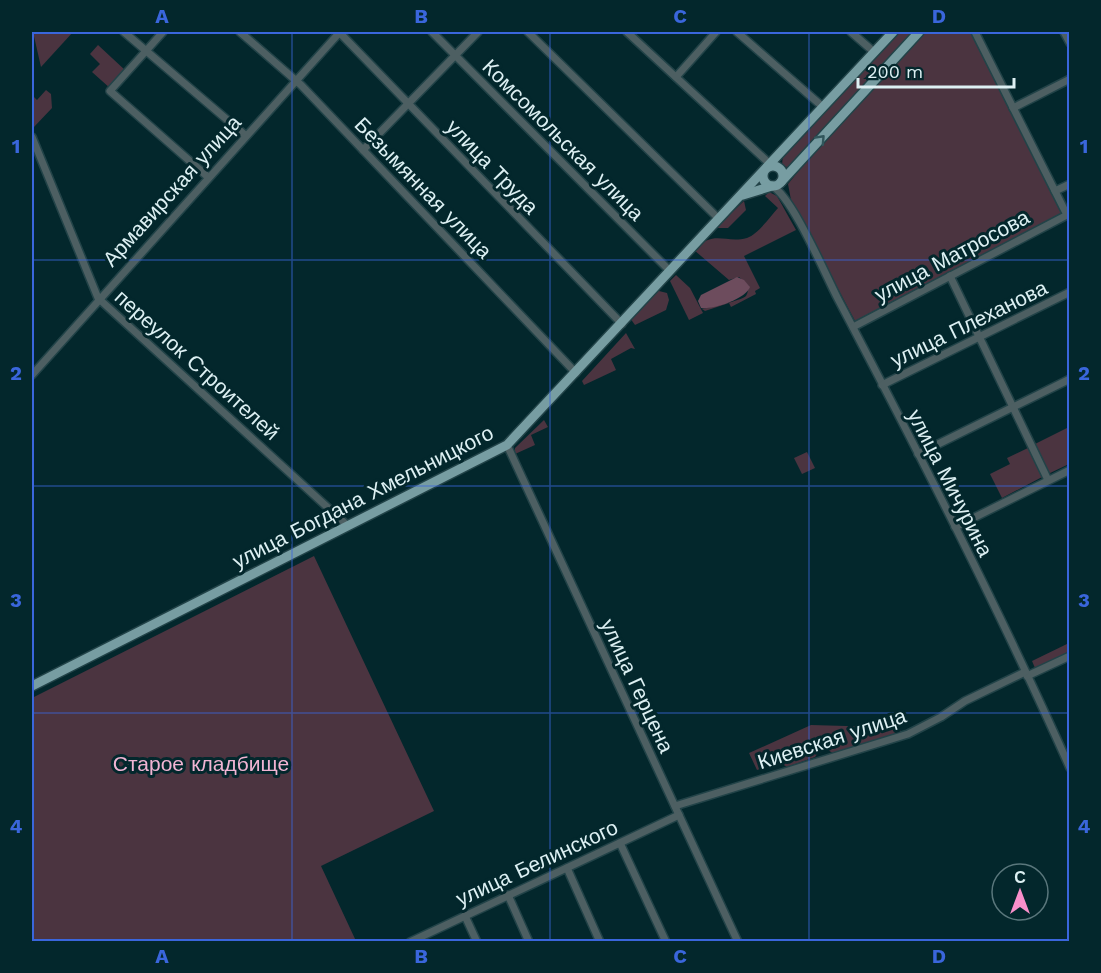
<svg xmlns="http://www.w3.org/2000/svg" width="1101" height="973" font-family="'Work Sans',sans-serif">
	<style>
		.green { fill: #4b3440 }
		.forest { fill: #6d4c5d }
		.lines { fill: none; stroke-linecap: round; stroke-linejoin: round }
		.minor-casing { stroke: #224348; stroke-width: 10 }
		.major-casing { stroke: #224348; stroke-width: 12 }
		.minor { stroke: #4d5f62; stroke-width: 7 }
		.major { stroke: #779da2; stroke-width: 9 }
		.oneway { stroke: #31565b }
		.grid { fill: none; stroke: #3a66dc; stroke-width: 1.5; stroke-opacity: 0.55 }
		.labels { text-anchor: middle; stroke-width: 6; stroke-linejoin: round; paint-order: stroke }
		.street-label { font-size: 21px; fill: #ddf0f3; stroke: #03272c }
		.park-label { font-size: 21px; fill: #f0b4d3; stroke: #03272c }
		.neatline { fill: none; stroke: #3a66dc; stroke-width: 2 }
		.grid-label { font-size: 20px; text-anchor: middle; font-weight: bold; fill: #3a66dc }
	</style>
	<rect width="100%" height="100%" fill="#03272c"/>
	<!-- green -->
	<g class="green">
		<path d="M33 32H73L41 67Z"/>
		<path d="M899 32H915L789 168 782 165 783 154Z"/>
		<path d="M925 32H972L1062 213 855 321 791 200 788 184 826 137Z"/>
		<path d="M98 45 126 71 111 89 92 72 100 64 90 54Z"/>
		<path d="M46 90 51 94 52 108 34 127 32 125V95L37 100Z"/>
		<path d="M769 192 777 196 796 230 744 256 760 288 755 291 756 294 731 307 729 303 705 311 702 309C712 307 740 301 746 296 748 293 748 289 749 286L739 277 729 280 694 250C714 229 725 244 747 238 758 234 770 217 778 208L765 196Z"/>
		<path d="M744 201 746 210 728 228H718V225Z"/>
		<path d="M676 275 690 288 703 313 689 320 670 281Z"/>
		<path d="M655 290 667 293 669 300 666 310 635 325 630 318Z"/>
		<path d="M626 333 635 349 631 348 611 359 616 370 584 385 582 381Z"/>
		<path d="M544 420 548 427 531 435 535 445 515 454V448Z"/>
		<path d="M1069 427V464L1048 474 1033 445Z"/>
		<path d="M1030 447 1044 476 1002 498 990 474 1010 464 1007 458Z"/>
		<path d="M807 452 815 468 802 474 794 458Z"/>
		<path d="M314 556 434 811 321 866 356 941H32V698Z"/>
		<path d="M1069 643V653L1035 668 1032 661Z"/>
		<path d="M898 721 901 733 834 754 828 750 818 753 815 757 787 767 779 762 757 770 749 753 811 725 882 727Z"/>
	</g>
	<!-- forest -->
	<path class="forest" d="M737 277 744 280 750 287C746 299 712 310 701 308L698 301 701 295Z"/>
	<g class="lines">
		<defs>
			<g id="minor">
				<path d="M124 32 245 135"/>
				<path d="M163 32 110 91 208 177"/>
				<path d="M240 32 301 85 576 373"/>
				<path d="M339 32 622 324"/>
				<path d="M432 32 670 271"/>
				<path d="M528 32 718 218"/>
				<path d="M627 32 770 164"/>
				<path d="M737 32 823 107"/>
				<path d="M851 32 874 52"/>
				<path d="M1064 32 1070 43"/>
				<path d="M676 77 716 32"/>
				<path d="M1013 108 1070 79"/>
				<path d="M32 137 98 298 348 526"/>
				<path d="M363 150 478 32"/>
				<path d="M772 186C792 196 826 276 838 299 919 453 999 609 1070 768"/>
				<path d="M1055 191 1070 184"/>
				<path d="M950 276 1048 480"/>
				<path d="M853 327 1067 215 975 32"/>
				<path d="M32 375 340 32"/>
				<path d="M882 385 1070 292"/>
				<path d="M507 445 738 942"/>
				<path d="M918 454 1070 379"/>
				<path d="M955 527 1070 470"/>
				<path d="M1027 676 1070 656"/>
				<path d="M675 806 908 734 941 717 965 701 1025 672"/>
				<path d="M620 843 666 942"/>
				<path d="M567 868 600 942"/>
				<path d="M508 895 529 942"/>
				<path d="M465 916 477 942"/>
				<path d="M410 942 679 815"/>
			</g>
			<g id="major">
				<circle cx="773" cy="176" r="10"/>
				<path d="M781 182 919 32"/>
				<path d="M743 195 772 186"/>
				<path d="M32 686 507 445 893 32"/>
			</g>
		</defs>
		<!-- minor casing -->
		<use href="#minor" class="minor-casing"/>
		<!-- major casing -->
		<use href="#major" class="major-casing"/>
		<!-- minor -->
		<use href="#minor" class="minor"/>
		<!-- major -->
		<use href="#major" class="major"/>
	</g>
	<!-- one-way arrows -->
	<defs><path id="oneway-chevron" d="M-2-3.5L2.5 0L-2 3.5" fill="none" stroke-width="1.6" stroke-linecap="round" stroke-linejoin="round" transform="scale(1.5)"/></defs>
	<use class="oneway" href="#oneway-chevron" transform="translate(821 139) rotate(-47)"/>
	<!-- grid -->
	<path class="grid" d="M292 32V942M550 32V942M809 32V942M32 260H1070M32 486H1070M32 713H1070"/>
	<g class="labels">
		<!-- street labels -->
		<g class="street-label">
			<text transform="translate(563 140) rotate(45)" y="7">Комсомольская улица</text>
			<text transform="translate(492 167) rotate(46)" y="7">улица Труда</text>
			<text transform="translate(423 188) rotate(46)" y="7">Безымянная улица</text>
			<text transform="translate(172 191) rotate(-48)" y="7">Армавирская улица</text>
			<text transform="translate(952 256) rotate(-28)" y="7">улица Матросова</text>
			<text transform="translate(969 324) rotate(-26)" y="7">улица Плеханова</text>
			<text transform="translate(197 365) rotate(42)" y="7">переулок Строителей</text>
			<text transform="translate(950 483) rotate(63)" y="7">улица Мичурина</text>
			<text transform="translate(363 497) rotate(-27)" y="7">улица Богдана Хмельницкого</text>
			<text transform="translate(637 686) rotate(65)" y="7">улица Герцена</text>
			<text transform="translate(832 739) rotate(-18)" y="7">Киевская улица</text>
			<text transform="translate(537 863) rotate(-25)" y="7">улица Белинского</text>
		</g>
		<!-- park labels -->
		<g class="park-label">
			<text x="201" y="771">Старое кладбище</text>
		</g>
	</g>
	<!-- border -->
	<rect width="1101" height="973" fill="none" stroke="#03272c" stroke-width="66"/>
	<!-- north arrow -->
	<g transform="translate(1020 892)"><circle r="28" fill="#03272c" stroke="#5a777c" stroke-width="1.5"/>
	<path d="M0-4.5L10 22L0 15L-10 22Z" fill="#f98fca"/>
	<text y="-9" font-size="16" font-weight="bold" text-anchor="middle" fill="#ddf0f3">С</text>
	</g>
	<!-- scale -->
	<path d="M858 78v9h156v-9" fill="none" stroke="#ddf0f3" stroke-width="3"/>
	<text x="867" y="78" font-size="18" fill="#ddf0f3" stroke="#03272c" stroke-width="4.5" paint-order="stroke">200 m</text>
	<rect x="33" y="33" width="1035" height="907" class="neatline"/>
	<g class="grid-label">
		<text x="162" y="23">A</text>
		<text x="421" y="23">B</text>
		<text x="680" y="23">C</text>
		<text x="939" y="23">D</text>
		<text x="16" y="153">1</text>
		<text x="1084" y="153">1</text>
		<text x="16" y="380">2</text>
		<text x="1084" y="380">2</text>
		<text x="16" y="607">3</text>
		<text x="1084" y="607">3</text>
		<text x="16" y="833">4</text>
		<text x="1084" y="833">4</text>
		<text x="162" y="963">A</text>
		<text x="421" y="963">B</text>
		<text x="680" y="963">C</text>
		<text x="939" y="963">D</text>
	</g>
</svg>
